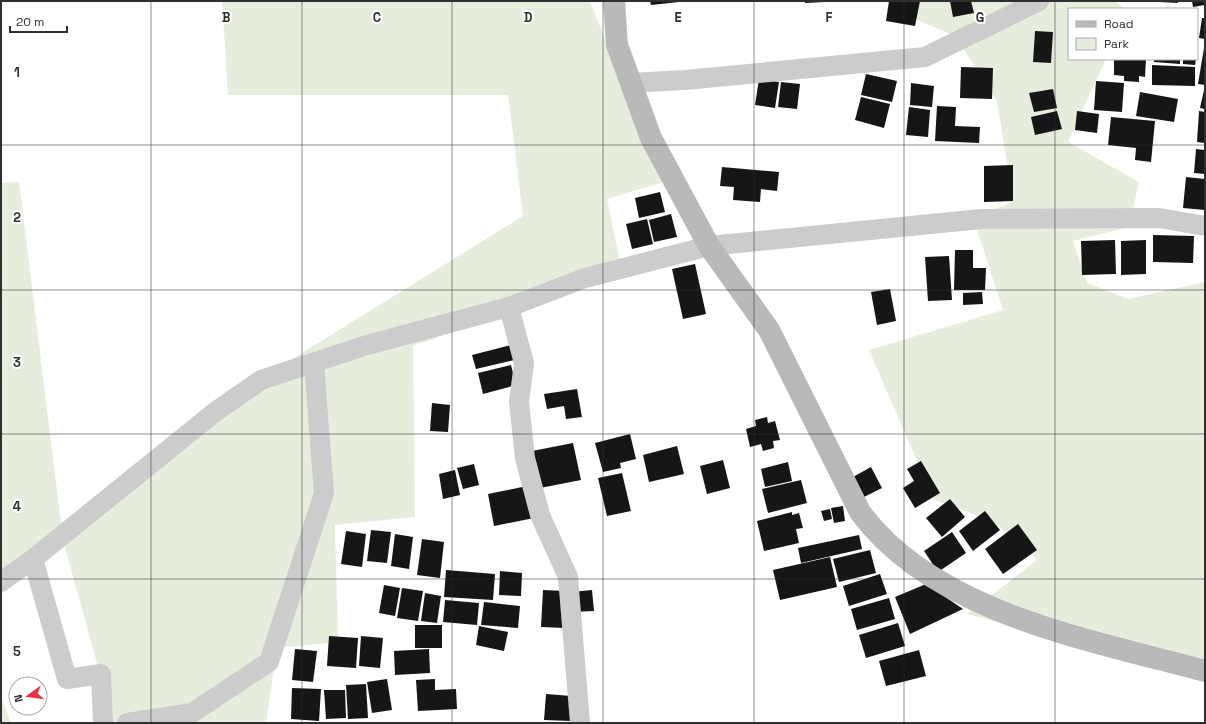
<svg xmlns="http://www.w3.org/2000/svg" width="1206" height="724" font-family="'Space Grotesk',sans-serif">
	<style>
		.green { fill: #e6eddd }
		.building { fill: #161616 }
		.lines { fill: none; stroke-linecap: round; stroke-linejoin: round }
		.street { stroke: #ccc; stroke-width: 20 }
		.secondary { stroke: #b9b9b9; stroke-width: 22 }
		.grid { fill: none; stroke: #2f2f2f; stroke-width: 1; stroke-opacity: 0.55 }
		.grid-label { font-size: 13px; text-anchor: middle; font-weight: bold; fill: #2f2f2f; stroke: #fff; stroke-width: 4; stroke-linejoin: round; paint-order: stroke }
	</style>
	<rect width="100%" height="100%" fill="#fff"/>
	<!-- green -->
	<g class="green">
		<path d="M222 1H590L623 86 677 178 607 199 622 272 413 346 415 517 335 525 338 642 277 648 266 723H185L184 716 113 722 63 540 1 590V183L19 182 63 539 260 379 523 216 508 95H228Z"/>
		<path d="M891 1H1115L1124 9H1069V59H1106L1068 142 1139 182 1129 227 1073 241 1087 283 1128 299 1205 282V676L967 614 1037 560 993 521 934 500 869 350 1003 310 973 217 1013 202 997 101 955 36 891 9Z"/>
		<path d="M1 698 11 723H1Z"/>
	</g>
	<!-- building -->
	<g class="building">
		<path d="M650 1H679V2L651 5Z"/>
		<path d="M805 1H825V2L805 3Z"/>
		<path d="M889 1H920L915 26 886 21Z"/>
		<path d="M950 1H971L974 13 953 17Z"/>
		<path d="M1159 1H1178V3L1159 2Z"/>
		<path d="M1192 1H1205V5L1193 7Z"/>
		<path d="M1202 18H1205V39L1199 38Z"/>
		<path d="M1035 31 1053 32 1051 63 1033 62Z"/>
		<path d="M1204 48H1205V85L1198 84Z"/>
		<path d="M1114 59H1146L1145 77 1139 76V82L1124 81V76L1114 75Z"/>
		<path d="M1154 59H1180V64L1154 62Z"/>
		<path d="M1183 59H1196L1195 65 1183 64Z"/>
		<path d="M1152 65 1195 67V86L1152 85Z"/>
		<path d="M961 67 993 68 992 99 960 98Z"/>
		<path d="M866 74 897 81 892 102 861 95Z"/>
		<path d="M759 79 779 82 775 108 755 105Z"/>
		<path d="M1096 81 1124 83 1122 112 1094 110Z"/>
		<path d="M781 82 800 84 797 109 778 107Z"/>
		<path d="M911 83 934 86 932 107 910 105Z"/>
		<path d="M1053 89 1057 108 1034 112 1029 93Z"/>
		<path d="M1204 90H1205V109L1200 108Z"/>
		<path d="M1140 92 1178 99 1174 122 1136 116Z"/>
		<path d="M861 97 890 104 884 128 855 120Z"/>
		<path d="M937 106 956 107 955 126 980 127 979 143 935 141Z"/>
		<path d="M909 107 930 110 928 137 906 135Z"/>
		<path d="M1057 111 1062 129 1035 135 1031 117Z"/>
		<path d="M1077 111 1099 114 1097 133 1075 130Z"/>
		<path d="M1199 111 1205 112V143L1197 142Z"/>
		<path d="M1111 117 1155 121 1151 162 1135 160 1136 148 1108 145Z"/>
		<path d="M1196 149 1205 150V174L1194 173Z"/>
		<path d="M1013 165V201L984 202V166Z"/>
		<path d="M722 167 779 172 777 191 761 189 760 202 733 200 734 187 720 186Z"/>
		<path d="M1186 177 1205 179V210L1183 208Z"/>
		<path d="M660 192 665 212 639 218 635 198Z"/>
		<path d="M671 214 677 237 654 242 649 220Z"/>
		<path d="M647 219 653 244 632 249 626 224Z"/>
		<path d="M1153 235 1194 236 1193 263 1153 262Z"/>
		<path d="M1115 240 1116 274 1082 275 1081 241Z"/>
		<path d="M1146 240V274L1121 275V241Z"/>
		<path d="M955 250H973V268H986L985 290H954Z"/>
		<path d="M949 256 952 300 928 301 925 257Z"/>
		<path d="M695 264 706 314 683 319 672 269Z"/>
		<path d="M890 289 896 321 877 325 871 292Z"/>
		<path d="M982 292 983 304 963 305V293Z"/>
		<path d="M515 344 519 359 476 369 472 355Z"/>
		<path d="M511 365 516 385 483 394 478 373Z"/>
		<path d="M577 389 582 417 566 419 564 406 547 409 544 394Z"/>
		<path d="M432 403 450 405 448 432 430 431Z"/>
		<path d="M767 417 768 423 775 421 780 440 773 441 774 448 763 451 761 444 750 447 746 429 756 426 755 420Z"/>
		<path d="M630 434 636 459 620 463 621 468 603 472 595 443Z"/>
		<path d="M573 443 581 480 540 488 532 451Z"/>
		<path d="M677 446 684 474 649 482 643 455Z"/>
		<path d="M723 460 730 488 707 494 700 466Z"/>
		<path d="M921 461 940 493 915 508 903 488 914 481 907 469Z"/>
		<path d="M788 462 792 481 765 487 761 469Z"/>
		<path d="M474 464 479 485 463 489 457 468Z"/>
		<path d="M871 467 882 488 864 497 853 477Z"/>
		<path d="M455 470 460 495 443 499 439 474Z"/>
		<path d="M622 473 631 511 607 516 598 478Z"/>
		<path d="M801 480 807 503 768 513 762 489Z"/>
		<path d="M527 486 534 518 494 526 488 494Z"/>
		<path d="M950 499 965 517 942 537 926 518Z"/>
		<path d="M843 506 845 521 834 523 831 508Z"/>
		<path d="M830 509 832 519 824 521 821 511Z"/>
		<path d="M985 511 1000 530 973 551 959 531Z"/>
		<path d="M792 512V515L799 513 803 528 796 529 799 543 764 551 757 521Z"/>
		<path d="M1018 524 1037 550 1003 574 985 549Z"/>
		<path d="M371 530 391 532 387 563 367 561Z"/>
		<path d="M346 531 366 534 362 567 341 564Z"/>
		<path d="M952 532 966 553 938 572 924 551Z"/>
		<path d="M395 534 413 537 409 569 391 566Z"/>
		<path d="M859 535 862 549 801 563 798 548Z"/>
		<path d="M422 539 444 542 440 578 417 575Z"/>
		<path d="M870 550 876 573 839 582 833 559Z"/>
		<path d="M830 557 837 587 780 600 773 570Z"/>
		<path d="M446 570 495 574 493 600 444 597Z"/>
		<path d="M500 571 522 573 521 596 499 595Z"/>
		<path d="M880 574 887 594 849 606 843 586Z"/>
		<path d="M926 584 963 609 910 634 895 597Z"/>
		<path d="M384 585 400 588 395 616 379 613Z"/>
		<path d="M402 588 423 591 418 621 397 618Z"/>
		<path d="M543 590 566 591 564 628 541 627Z"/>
		<path d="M592 590 594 611 573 612 572 592Z"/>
		<path d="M425 593 441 596 437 623 421 621Z"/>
		<path d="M889 598 895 619 857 630 851 609Z"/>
		<path d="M445 600 479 603 477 625 443 622Z"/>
		<path d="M484 602 520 606 518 628 481 625Z"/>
		<path d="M898 623 905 646 866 658 859 635Z"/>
		<rect x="415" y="625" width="27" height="23"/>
		<path d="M479 626 508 632 504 651 476 645Z"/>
		<path d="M329 636 358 638 356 668 327 666Z"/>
		<path d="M361 636 383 638 380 668 359 666Z"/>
		<path d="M295 649 317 651 313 682 292 680Z"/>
		<path d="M429 649 430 673 395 675 394 651Z"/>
		<path d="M919 650 926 676 886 686 879 661Z"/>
		<path d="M387 679 392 710 372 713 367 682Z"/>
		<path d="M435 679V690L456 689 457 709 418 711 416 680Z"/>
		<path d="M366 684 368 718 348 719 346 685Z"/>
		<path d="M292 688 321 689 319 721 291 719Z"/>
		<path d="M324 690H345L346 718 326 719Z"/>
		<path d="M546 694 572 696 571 721 544 720Z"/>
	</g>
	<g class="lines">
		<!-- street -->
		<g class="street">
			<path d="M630 83 685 80 925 57 1039 1"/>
			<path d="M509 307 524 363 519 402 525 458 540 515 568 577 580 723"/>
			<path d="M33 559 67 679 101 674 103 723"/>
			<path d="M1 582 33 559 215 412 261 380 367 345 509 307 585 278 709 246 981 219 1159 218 1205 226"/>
			<path d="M127 723 192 713 269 662 324 493 314 363"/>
		</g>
		<!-- secondary -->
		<path class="secondary" d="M614 1 617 45 651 138 709 246 769 330 860 512C934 613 1091 640 1205 671"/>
	</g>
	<!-- grid -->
	<path class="grid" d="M151 1V723M302 1V723M452 1V723M603 1V723M754 1V723M904 1V723M1055 1V723M1 145H1205M1 290H1205M1 434H1205M1 579H1205"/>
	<g class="grid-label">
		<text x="226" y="22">B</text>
		<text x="377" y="22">C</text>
		<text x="528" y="22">D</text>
		<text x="678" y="22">E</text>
		<text x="829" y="22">F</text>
		<text x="980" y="22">G</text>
		<text x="17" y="77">1</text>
		<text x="17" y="222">2</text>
		<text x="17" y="367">3</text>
		<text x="17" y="511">4</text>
		<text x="17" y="656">5</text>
	</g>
	<!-- border -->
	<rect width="1206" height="724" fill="none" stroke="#2f2f2f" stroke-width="4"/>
	<!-- legend -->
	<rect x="1068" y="8" width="130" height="52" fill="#ffffff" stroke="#acacac"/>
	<rect x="1076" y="21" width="20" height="6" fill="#b9b9b9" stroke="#acacac"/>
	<text x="1104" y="28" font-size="12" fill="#2f2f2f">Road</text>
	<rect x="1076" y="38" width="20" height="12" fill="#e6eddd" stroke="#acacac"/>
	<text x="1104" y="48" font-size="12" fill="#2f2f2f">Park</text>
	<!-- north arrow -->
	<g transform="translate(28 696) rotate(256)"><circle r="19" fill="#ffffff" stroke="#acacac"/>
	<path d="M0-3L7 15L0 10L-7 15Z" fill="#e73147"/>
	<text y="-6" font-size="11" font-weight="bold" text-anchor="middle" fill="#2f2f2f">N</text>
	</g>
	<!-- scale -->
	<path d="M10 26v6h57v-6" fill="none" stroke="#2f2f2f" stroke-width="2"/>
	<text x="16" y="26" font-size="12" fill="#2f2f2f" stroke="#ffffff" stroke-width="3" paint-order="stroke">20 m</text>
</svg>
